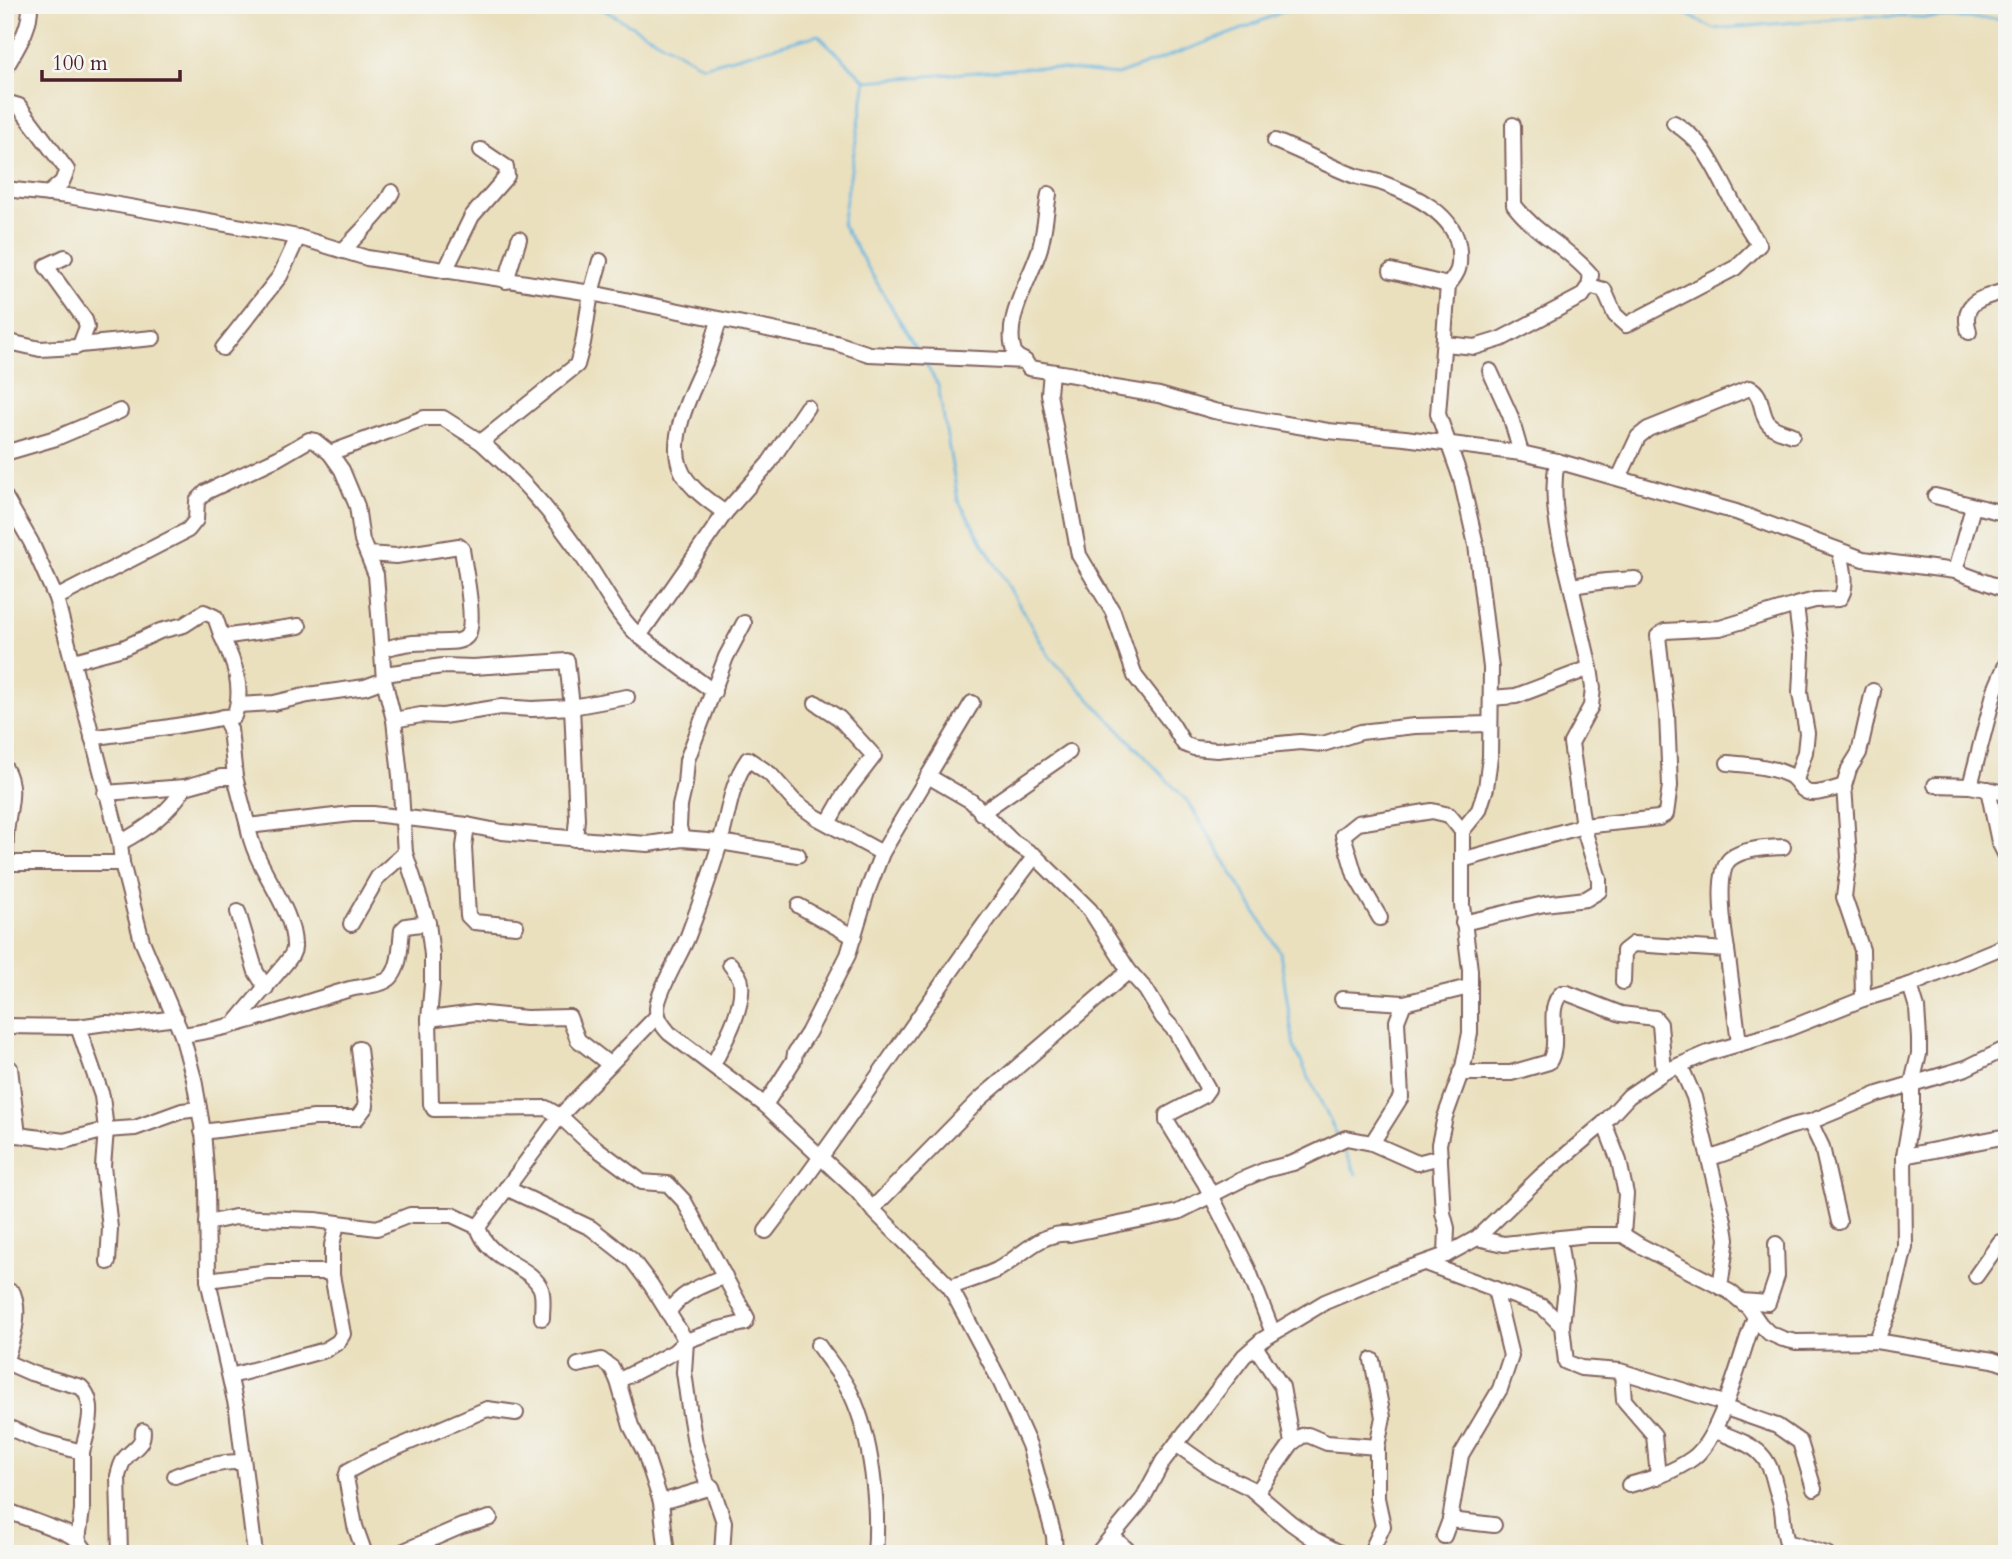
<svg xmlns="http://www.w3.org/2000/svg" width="2012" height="1559" font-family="Cardo,serif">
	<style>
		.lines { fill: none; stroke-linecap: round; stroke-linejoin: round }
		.stream { stroke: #67b6e1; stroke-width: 2.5 }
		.minor-casing { stroke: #82635e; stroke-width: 18 }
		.minor { stroke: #fff; stroke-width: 14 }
	</style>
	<rect width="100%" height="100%" fill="#f6f6f2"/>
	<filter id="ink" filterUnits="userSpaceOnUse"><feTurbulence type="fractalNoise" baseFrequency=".0143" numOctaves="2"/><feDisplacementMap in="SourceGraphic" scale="14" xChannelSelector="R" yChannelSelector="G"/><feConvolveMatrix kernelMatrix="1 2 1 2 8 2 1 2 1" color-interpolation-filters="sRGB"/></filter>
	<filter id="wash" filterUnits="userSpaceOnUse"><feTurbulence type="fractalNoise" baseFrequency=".00686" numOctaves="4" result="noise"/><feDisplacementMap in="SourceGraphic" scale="28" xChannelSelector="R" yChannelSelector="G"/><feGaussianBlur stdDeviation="1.57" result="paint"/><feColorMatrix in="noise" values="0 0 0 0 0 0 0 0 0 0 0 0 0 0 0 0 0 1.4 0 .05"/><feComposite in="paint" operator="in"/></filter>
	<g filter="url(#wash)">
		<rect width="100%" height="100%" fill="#eae0be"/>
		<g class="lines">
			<!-- stream -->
			<g class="stream">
				<path d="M595 5 703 66 818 35 866 81 1037 67 1117 75 1240 30 1298 5"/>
				<path d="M1669 5 1714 29 1867 16 2007 19"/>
				<path d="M866 81 842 224 918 352"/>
				<path d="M924 361 938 385 958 500 1049 656 1189 803 1280 952 1294 1047 1338 1137"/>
				<path d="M1342 1146 1356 1174"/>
			</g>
		</g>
	</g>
	<g filter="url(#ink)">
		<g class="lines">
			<defs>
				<g id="minor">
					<path d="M5 69C16 49 31 29 30 5"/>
					<path d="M5 102 19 106 67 170 62 182 48 194"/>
					<path d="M1275 141C1302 151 1328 166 1355 176 1364 179 1373 180 1382 183 1412 194 1457 214 1459 251 1460 268 1459 272 1448 285L1438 414 1461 479 1476 545 1491 668 1490 757 1486 788 1479 810 1462 831V905L1470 970V1033L1463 1067 1445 1117 1439 1144 1443 1213 1447 1228 1446 1255"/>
					<path d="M5 189 68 196 298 237 367 258 591 293 836 343 869 354 1025 361"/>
					<path d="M1049 194C1046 211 1045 230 1040 248 1031 279 1000 324 1016 356L1025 361 1029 368 1081 376 1109 387 1159 395 1214 411 1262 420 1328 431 1405 438 1521 453 1557 461 1736 512 1863 559 1955 571 2007 590"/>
					<path d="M343 251C360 231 380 215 392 192"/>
					<path d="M600 261 591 293 583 343 577 365 481 442C522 478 558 520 588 565 605 590 617 616 639 636L725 513 769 463 807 407"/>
					<path d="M445 271 472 216 507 176 506 167 481 150"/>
					<path d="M1391 271 1448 285"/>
					<path d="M506 281 519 239"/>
					<path d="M1589 286 1604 290 1615 315 1626 325 1735 268 1759 245C1749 229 1738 214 1730 197 1714 167 1705 142 1674 123"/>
					<path d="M719 321C715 333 712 346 707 358 694 387 668 434 680 467 687 487 709 501 725 513"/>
					<path d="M1969 332C1960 300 1981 299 2007 290"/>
					<path d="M5 341 40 349 76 347 80 345 87 327 85 320 46 266 65 257"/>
					<path d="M1445 344 1475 347 1501 339 1582 296 1589 286 1591 275C1569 248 1537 235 1514 205L1513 125"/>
					<path d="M80 345 153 338"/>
					<path d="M223 348 280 276 298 237"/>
					<path d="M1490 371 1510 415 1521 453"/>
					<path d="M1051 372 1049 394 1079 555 1113 612 1135 676 1172 724 1184 744 1194 748 1217 750 1300 742 1323 744 1361 732 1387 729 1415 726 1489 724"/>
					<path d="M481 442 443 418H424L330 453 342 470 357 506 362 541 376 575 384 680 394 720 400 776 405 853 428 923 432 955V984L429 1019 431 1104 434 1109 546 1108 560 1116 588 1142 642 1182 668 1184 684 1201 747 1318 745 1323 719 1329 686 1341 674 1352 618 1381"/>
					<path d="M5 453 56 438 120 411"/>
					<path d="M1557 461C1549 503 1561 545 1571 586"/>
					<path d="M1619 478 1638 437 1648 429 1750 388C1765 395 1759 417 1771 426 1777 431 1785 432 1792 435"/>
					<path d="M1935 496 2007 514"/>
					<path d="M5 497 31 542 56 598 120 843 122 863 142 941 182 1035 194 1079 203 1131 207 1181 208 1280 237 1410 255 1554"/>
					<path d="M368 554 396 556 459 546 462 549C464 566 477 623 467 636 463 641 454 642 447 642 424 643 405 641 383 650"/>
					<path d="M1955 571 1973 507"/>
					<path d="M56 598 188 530 196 520 197 501 206 492 278 458 309 440 315 441 330 453"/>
					<path d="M639 636 714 692"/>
					<path d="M222 637C234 662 245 688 234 716L224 717 230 729 235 777 248 826 352 814H373L467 825 502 832 591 840 648 844 682 839 720 842 798 855"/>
					<path d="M74 661 123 648 160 631 184 625 204 612 215 617 222 637 299 626"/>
					<path d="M384 674 443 666 473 667 567 661 572 707 627 697"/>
					<path d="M1491 698 1516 696 1590 668 1571 586 1606 581 1635 579"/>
					<path d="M816 703 839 718 874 756 844 795 828 823"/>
					<path d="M238 705 274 703 308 695 365 687 384 680"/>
					<path d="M394 720 421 715 443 716 501 707 532 709 572 707 577 819 575 839"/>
					<path d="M92 738C136 731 181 727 224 717"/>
					<path d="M1728 763C1748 765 1770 766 1789 775 1798 780 1800 791 1810 793 1820 794 1834 789 1844 786"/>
					<path d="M5 768C18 790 7 811 6 835 5 843 7 850 5 858"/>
					<path d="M928 776 972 703"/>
					<path d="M1796 780 1805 752 1807 733 1800 693 1802 653 1796 605 1815 600 1839 599C1849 588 1843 566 1840 552"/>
					<path d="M1935 785 1970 786 2007 793"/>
					<path d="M1970 786 1995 690 2007 662"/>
					<path d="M1988 789 1999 842 2007 858"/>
					<path d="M105 793 185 787 221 777H235"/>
					<path d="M981 813 1069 752"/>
					<path d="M467 825 464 847 468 916 474 922 516 926"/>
					<path d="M682 839 679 827 680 806 685 784 687 760 726 657 744 623"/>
					<path d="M120 843C147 828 168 814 185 787"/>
					<path d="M882 853 816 817 794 801 770 774 748 759C731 783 729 811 721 839 712 872 700 904 688 936 681 954 657 992 657 1009 657 1019 663 1026 669 1033L765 1105 858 1192 872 1209 950 1287 1001 1383 1029 1445 1054 1536 1055 1554"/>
					<path d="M1462 860 1583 826 1659 818 1666 814 1670 786 1667 715 1658 636 1665 631 1720 628 1796 605"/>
					<path d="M5 863H122"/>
					<path d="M799 906 854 937"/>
					<path d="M238 912 256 972 266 988"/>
					<path d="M1380 918 1355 875 1343 835 1358 823 1432 811 1449 815 1462 831"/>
					<path d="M1463 923 1544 904 1586 899 1599 891V879L1583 826 1571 743 1591 706 1593 688 1590 668"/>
					<path d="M351 924 378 877 405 853"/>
					<path d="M1727 950C1724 932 1715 872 1730 859 1743 848 1767 848 1783 847"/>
					<path d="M1129 971 1146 990 1163 1018 1176 1032 1208 1089 1203 1096 1167 1115V1121L1205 1183 1248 1269 1273 1333"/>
					<path d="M1623 982 1624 951 1633 944 1727 950 1739 1043"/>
					<path d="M1342 999 1404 1003"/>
					<path d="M1863 999 1862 950 1844 897 1849 857 1844 786 1849 769 1859 753 1873 691"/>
					<path d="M429 1019 475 1013 526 1018 569 1017 578 1040 609 1064"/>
					<path d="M236 1022 285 964C290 958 295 952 294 945 293 905 254 868 248 826"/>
					<path d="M5 1026 78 1027"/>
					<path d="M182 1035C239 1028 295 1005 350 989 361 986 383 986 391 977 401 965 400 944 402 930L406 926 428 923"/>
					<path d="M713 1065C724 1043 744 1009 741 983 741 976 734 970 730 964"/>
					<path d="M1680 1065 1694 1097 1724 1221 1727 1239 1720 1287"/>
					<path d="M10 1068 18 1135"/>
					<path d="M1460 1073H1511L1549 1062C1562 1042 1544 1009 1562 993H1567L1621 1014 1655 1018 1660 1024 1664 1072"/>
					<path d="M765 1105 794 1060 795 1053 808 1033 848 955 867 892 882 853 928 776 971 801 1012 841 1035 856 1090 910 1129 971 980 1099 872 1209"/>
					<path d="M1810 1122 1878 1094 1966 1068 2007 1048"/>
					<path d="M1604 1123 1619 1161 1626 1194 1623 1235"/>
					<path d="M202 1132 314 1118H357L366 1106 359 1049"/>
					<path d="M5 1136 18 1135 64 1141 106 1130 135 1128 182 1111 199 1109"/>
					<path d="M1372 1143 1401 1097 1397 1021 1404 1003 1469 987"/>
					<path d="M1904 1156 2007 1136"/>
					<path d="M1709 1158C1744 1150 1774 1127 1810 1122L1822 1147 1839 1222"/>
					<path d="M506 1188 591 1228 632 1260 651 1285 686 1341 684 1372 689 1408 695 1443 708 1487"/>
					<path d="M207 1223 235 1217 315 1220 377 1228 410 1215H452L478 1227 560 1116 658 1015"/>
					<path d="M478 1227C489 1263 531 1264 541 1289 544 1298 542 1309 542 1318"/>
					<path d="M766 1231C860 1109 941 978 1035 856"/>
					<path d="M1477 1238 1504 1244 1588 1235H1623L1639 1245 1730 1292 1748 1307 1760 1324 1769 1333 1783 1339 1796 1342 1876 1341 1993 1360 2007 1365"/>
					<path d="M1559 1240 1566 1287 1562 1326"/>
					<path d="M108 1262 110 1228 103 1166 106 1130 102 1096 78 1027 106 1023 130 1024 176 1018"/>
					<path d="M1425 1263 1543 1307 1562 1326 1566 1362 1581 1368 1620 1371 1724 1403"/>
					<path d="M332 1275V1245L337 1224"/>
					<path d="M1976 1276 2000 1242 2007 1241"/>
					<path d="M208 1280 269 1272H326L332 1275 343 1334 338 1342 325 1350 231 1376"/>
					<path d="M950 1287C965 1282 982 1277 997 1270 1021 1257 1040 1231 1070 1234L1178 1212 1241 1180 1265 1170 1293 1163 1346 1138 1372 1143 1417 1163 1440 1157"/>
					<path d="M5 1289 13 1293C22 1317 11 1341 5 1364"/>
					<path d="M1742 1301 1768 1303 1777 1276 1776 1244"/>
					<path d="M668 1313C682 1291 702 1286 725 1276"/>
					<path d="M1876 1341 1890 1310 1905 1247 1904 1156 1912 1111V1083L1919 1054V1038L1917 1008 1910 985"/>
					<path d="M818 1345C829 1361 843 1377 851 1394 872 1438 879 1506 875 1554"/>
					<path d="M1255 1346 1282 1387 1292 1443 1257 1492"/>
					<path d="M6 1362 31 1373 81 1387C98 1403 87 1432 82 1452"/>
					<path d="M578 1365 601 1360 612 1368 618 1381 631 1426 645 1453 661 1502 712 1487 724 1522 722 1554"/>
					<path d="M1622 1373 1624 1400 1654 1435 1658 1477"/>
					<path d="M1723 1407 1777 1426 1800 1442 1814 1489"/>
					<path d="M5 1426 37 1440 82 1452V1510L78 1540"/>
					<path d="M1714 1430C1746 1444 1767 1446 1775 1484 1777 1493 1781 1501 1782 1510 1784 1522 1783 1531 1787 1542L1827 1554"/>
					<path d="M1292 1443 1302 1436 1308 1435 1327 1443 1377 1447"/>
					<path d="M1176 1444 1213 1470 1250 1488 1291 1523 1315 1540 1342 1554"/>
					<path d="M175 1476C190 1470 229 1459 243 1463"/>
					<path d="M1629 1485C1651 1479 1674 1472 1693 1458 1722 1437 1741 1352 1755 1317"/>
					<path d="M661 1502 667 1554"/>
					<path d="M5 1510 66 1533 78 1540 88 1554"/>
					<path d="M1450 1520 1494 1525"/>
					<path d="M1444 1536 1450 1520 1461 1455 1500 1389 1511 1356 1495 1289"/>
					<path d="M1113 1537 1132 1554"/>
					<path d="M120 1554 118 1476C120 1468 122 1460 128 1455 137 1446 143 1444 143 1431"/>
					<path d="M365 1554 355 1526 346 1477 348 1471 370 1459 487 1409 516 1413"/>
					<path d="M397 1554 462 1526 490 1518"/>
					<path d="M1097 1554 1142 1500 1163 1461 1244 1356 1262 1340 1325 1302 1395 1273 1446 1255 1477 1238 1541 1176 1604 1123 1629 1096 1664 1072 1708 1053 1780 1032 1863 999 1910 985 2007 945"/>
					<path d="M1370 1554 1383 1526 1377 1498V1447L1383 1417 1372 1360"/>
				</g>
			</defs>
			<!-- minor casing -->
			<use href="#minor" class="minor-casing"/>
			<!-- minor -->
			<use href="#minor" class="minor"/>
		</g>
	</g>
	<!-- margin -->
	<rect width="2012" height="1559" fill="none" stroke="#f6f6f2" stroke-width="28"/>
	<!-- scale -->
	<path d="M42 70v10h138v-10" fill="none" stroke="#4a1f2b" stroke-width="3.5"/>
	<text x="52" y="70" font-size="21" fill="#4a1f2b" stroke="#f6f6f2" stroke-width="5" paint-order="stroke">100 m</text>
</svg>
